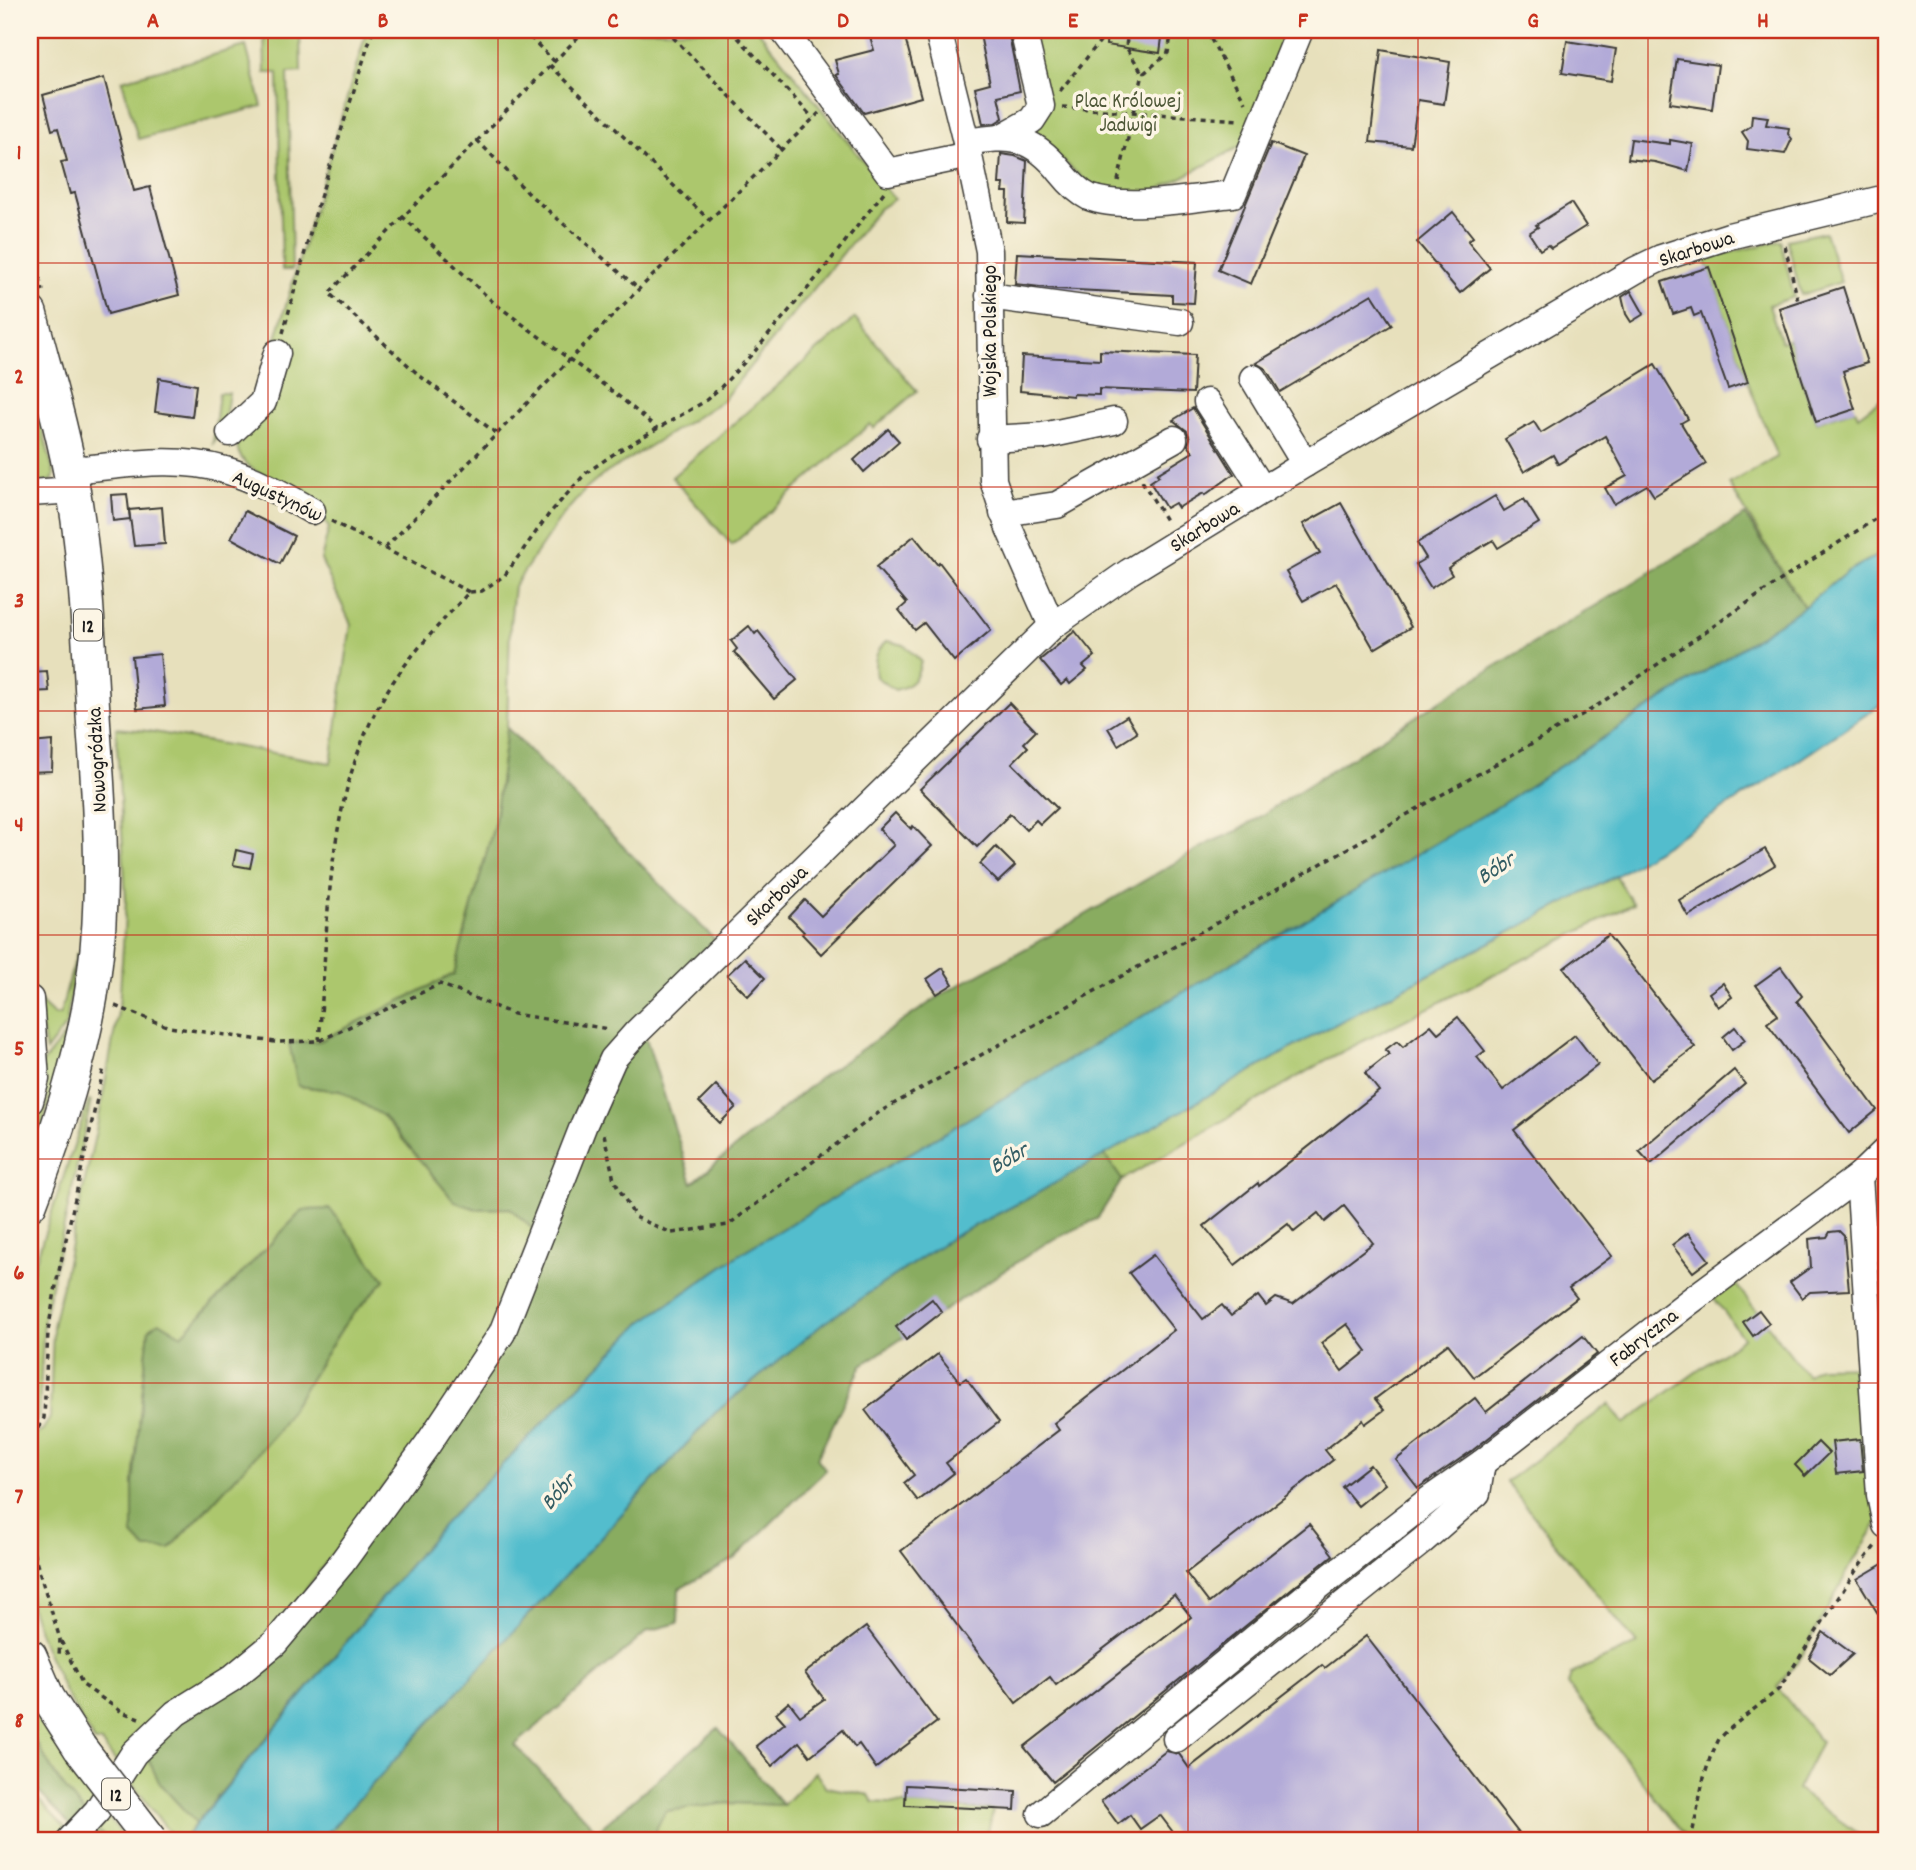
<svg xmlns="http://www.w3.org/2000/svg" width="1916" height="1870" font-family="Dekko,sans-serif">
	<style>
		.green { fill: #acc76d; stroke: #647244; stroke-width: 2; fill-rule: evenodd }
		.forest { fill: #89ac60; stroke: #52643e; stroke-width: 2 }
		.water { fill: #52bdcd; stroke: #376c74; stroke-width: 2 }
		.building { fill: #b2aad8; fill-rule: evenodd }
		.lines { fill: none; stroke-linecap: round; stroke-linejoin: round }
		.minor-casing { stroke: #3a3934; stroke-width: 29 }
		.major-casing { stroke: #3a3934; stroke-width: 36 }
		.path { stroke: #3a3934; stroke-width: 3.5; stroke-dasharray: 5 5; stroke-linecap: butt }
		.minor { stroke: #fff; stroke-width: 26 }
		.major { stroke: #fff; stroke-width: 33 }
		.major-bridge-casing { stroke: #3a3934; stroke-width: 36; stroke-linecap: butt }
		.major-bridge { stroke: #fff; stroke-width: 33 }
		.grid { fill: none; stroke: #c8321e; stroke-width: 2; stroke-opacity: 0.55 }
		.labels { text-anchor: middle; stroke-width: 7; stroke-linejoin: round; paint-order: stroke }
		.shield { fill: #fcf5e5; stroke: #5f5d58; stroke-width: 2 }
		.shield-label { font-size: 19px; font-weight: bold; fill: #1c1c1c }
		.park-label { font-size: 21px; fill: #4e5838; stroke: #fcf5e5 }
		.street-label { font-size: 21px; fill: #1c1c1c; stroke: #fcf5e5 }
		.water-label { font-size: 23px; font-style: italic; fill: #325c63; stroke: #fcf5e5 }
		.neatline { fill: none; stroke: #c8321e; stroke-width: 2.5 }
		.grid-label { font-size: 23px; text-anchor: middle; font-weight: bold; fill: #c8321e }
	</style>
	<rect width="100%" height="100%" fill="#fcf5e5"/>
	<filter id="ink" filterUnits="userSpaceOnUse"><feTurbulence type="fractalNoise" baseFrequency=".0143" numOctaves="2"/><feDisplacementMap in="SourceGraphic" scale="14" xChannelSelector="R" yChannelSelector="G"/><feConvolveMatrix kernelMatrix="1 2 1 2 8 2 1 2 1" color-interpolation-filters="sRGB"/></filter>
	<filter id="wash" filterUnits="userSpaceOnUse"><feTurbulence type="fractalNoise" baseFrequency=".00686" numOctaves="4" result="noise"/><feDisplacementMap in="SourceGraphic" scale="28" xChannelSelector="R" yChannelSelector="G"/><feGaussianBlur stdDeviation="1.57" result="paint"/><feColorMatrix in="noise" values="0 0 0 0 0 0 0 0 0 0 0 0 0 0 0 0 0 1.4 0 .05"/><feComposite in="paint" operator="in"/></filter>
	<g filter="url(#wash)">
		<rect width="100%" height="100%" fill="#e7e0bc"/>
		<!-- green -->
		<g class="green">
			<path d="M367 30H758L894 199 879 209 722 401 603 475 585 490 562 516 514 586 510 625 507 728 495 821 454 974 320 1041 290 1044 299 1086 340 1091 384 1116 455 1202 477 1209 510 1208 535 1231 514 1312 160 1784 196 1823 183 1840H175L101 1742H95L65 1692 44 1646 30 1605V1438L42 1431 50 1418 53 1326 99 1117 119 1007 126 900 116 728 148 731 331 763 351 624 321 560 329 528C325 521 322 511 317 505 300 486 239 477 237 445 236 430 252 409 259 396ZM303 1210 367 1259 385 1279 346 1322 276 1433 170 1549 133 1535V1483L149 1329 159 1322 181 1336Z"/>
			<path d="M1030 30H1288L1247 143 1152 193 1102 196 1037 137 1035 127Z"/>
			<path d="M264 32H300L301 72 288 73 292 270H282L278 73H265Z"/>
			<path d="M246 46 262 106 138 139 122 80Z"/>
			<path d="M1825 232 1841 282 1801 295 1787 240Z"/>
			<path d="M1781 241 1794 297 1769 305 1781 342 1789 339 1816 422 1855 409 1858 416 1881 399 1886 391V551L1848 571 1804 607 1729 484 1777 457 1748 382 1705 258Z"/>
			<path d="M855 318 917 391 874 428 870 424 732 545 672 477Z"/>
			<path d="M30 380 54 474 53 480 30 486Z"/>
			<path d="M219 393H229L223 430 213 443Z"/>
			<path d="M887 641 904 645 921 661C918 678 912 686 895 690L876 677C874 662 874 652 887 641Z"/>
			<path d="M1616 876 1633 904 1328 1059 1122 1180 1104 1154 1315 1035Z"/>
			<path d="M77 952 66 1025 46 1051 37 999 54 1015 60 1014Z"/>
			<path d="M68 1031H70L30 1169V1115L34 1110 41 1065Z"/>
			<path d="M89 1100 91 1101 44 1318 39 1414 38 1419 30 1427V1278Z"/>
			<path d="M1734 1282 1807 1375 1818 1367 1874 1366 1881 1517 1850 1567 1802 1656 1777 1687 1821 1742 1797 1790 1867 1840H1683L1684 1835 1568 1685 1571 1674 1637 1644 1506 1482 1609 1404 1624 1424 1743 1338 1714 1298Z"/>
			<path d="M30 1693 72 1759 67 1764 126 1840H106L57 1778 30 1732Z"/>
			<path d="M815 1772 826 1787 869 1795 873 1802 993 1810 986 1840H650L665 1811 729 1803 783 1805Z"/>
			<path d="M30 1791 69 1831 61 1840H30Z"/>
		</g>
		<!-- forest -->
		<g class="forest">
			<path d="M1745 515 1804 607 1499 806 746 1250 642 1322 442 1526 196 1823 160 1784 146 1755 315 1598 468 1388 535 1231 510 1208 477 1209 455 1202 383 1116 340 1091 298 1086 289 1043 320 1041 454 974 495 821 507 728 715 940 627 1026 647 1041 692 1183 821 1077 944 993 1054 933 1211 842 1237 831 1473 680Z"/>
			<path d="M1104 1154 1122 1180 1097 1219 1046 1243 862 1365 817 1458 826 1470 734 1559 679 1589 678 1623 648 1631 515 1745 597 1831 718 1728 783 1805 729 1803 666 1811 650 1840H321L715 1413 824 1323 954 1236 1027 1199Z"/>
			<path d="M330 1209 385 1280 346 1322 276 1433 170 1549H146L133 1535V1483L149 1329 159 1322 182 1335 303 1210Z"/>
			<path d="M30 1732 57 1778 106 1840H72L78 1833 30 1783Z"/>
		</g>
		<!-- water -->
		<path class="water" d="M1886 551V701L1777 775 1616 876 1315 1035 1027 1199 954 1236 824 1323 715 1413 321 1840H183L442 1526 642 1322 746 1250 1499 806 1804 607 1848 571Z"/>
		<g id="blocks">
			<!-- building -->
			<g class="building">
				<path d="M873 30H903L921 97 864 113 836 75 839 74 835 60 874 50 869 33 873 32Z"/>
				<path d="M979 30H1008L1020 91 998 96 1003 118 995 123 983 124 975 87 990 83Z"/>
				<path d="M1137 30H1163L1160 53 1106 45 1107 33 1137 35Z"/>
				<path d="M1567 41 1616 49 1611 81 1562 73Z"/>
				<path d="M1381 50 1450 62 1444 104 1418 100 1411 146 1370 142Z"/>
				<path d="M1677 59 1718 65 1712 109 1670 103Z"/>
				<path d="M104 78 134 191 150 187 179 295 108 314 75 193 70 194 61 162 67 161 58 128 52 130 43 95Z"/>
				<path d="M1752 115 1768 117 1766 125 1789 128 1788 134 1792 139 1785 154 1747 149 1748 141 1742 132 1751 126Z"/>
				<path d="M1631 139 1670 144V140L1693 144 1688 171 1655 162 1628 159Z"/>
				<path d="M1271 143 1304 156 1251 284 1218 270Z"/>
				<path d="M1001 154 1015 156 1027 161 1024 223 1007 222 1008 192H1003L1004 184H999Z"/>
				<path d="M1571 203 1586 226 1551 248 1548 245 1540 250 1529 233 1538 227 1536 225Z"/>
				<path d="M1453 212 1473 237 1468 241 1490 268 1460 293 1417 242Z"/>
				<path d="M1017 253 1197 262 1194 303 1172 302V295L1057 289 1015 284Z"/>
				<path d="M1709 267 1748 382 1728 389 1701 313 1694 316 1691 308 1673 314 1662 282Z"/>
				<path d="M1843 287 1867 363 1843 371 1855 409 1816 422 1779 308Z"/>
				<path d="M1631 291 1644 314 1631 322 1626 314 1622 297Z"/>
				<path d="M1372 294 1392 325 1280 392 1266 369 1256 363Z"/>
				<path d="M1100 351 1195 355 1193 393 1099 389V395L1073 394V396L1020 391 1022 356 1100 360Z"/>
				<path d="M1655 364 1688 419 1681 423 1706 464 1654 496 1647 485 1614 504 1605 488 1627 476 1605 436 1558 464 1553 455 1524 472 1505 439 1534 422 1541 433Z"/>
				<path d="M159 378 196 385 192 417 155 412Z"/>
				<path d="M1193 408 1234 474 1205 495 1204 493 1200 495 1178 508 1175 503 1166 508 1150 482 1159 476 1157 474 1193 452 1188 445 1190 438 1187 431 1173 420Z"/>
				<path d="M888 429 899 441 864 472 854 460Z"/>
				<path d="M127 494 130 519 113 521 111 495Z"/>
				<path d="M1495 496 1504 511 1524 499 1539 523 1498 548 1493 540 1453 564 1448 568 1452 575 1431 588 1416 564 1426 558 1417 543Z"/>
				<path d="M1341 503 1411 627 1374 649 1336 583 1303 601 1286 572 1320 553 1303 524Z"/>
				<path d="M162 507 165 544 134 546 129 510Z"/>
				<path d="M245 511 294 536 280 564 231 538Z"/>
				<path d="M914 536 937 564 939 562 991 630 954 661 924 623 915 630 899 610 907 603 876 567Z"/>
				<path d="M749 626 755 634 758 631 797 680 774 699 734 652 737 649 731 641Z"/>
				<path d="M1075 631 1095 656 1083 666 1087 670 1070 684 1067 680 1061 685 1040 660Z"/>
				<path d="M160 654 165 706 137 709 132 657Z"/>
				<path d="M47 671 49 691 30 692V672Z"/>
				<path d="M1009 703 1036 731 1024 743 1028 747 1012 763 1057 808 1040 824 1036 820 1026 830 1010 814 977 847 920 789Z"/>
				<path d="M1127 716 1137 733 1118 745 1108 728Z"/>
				<path d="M53 741 52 771 30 772V743Z"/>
				<path d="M895 813 911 829 913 826 932 846 821 954 802 934 804 932 789 917 805 900 821 916 894 845 879 829Z"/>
				<path d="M996 847 1015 866 998 882 980 864Z"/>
				<path d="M1765 849 1775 865 1688 916 1679 900Z"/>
				<path d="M236 850 253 854 250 868 233 865Z"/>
				<path d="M1608 935 1695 1047 1651 1080 1564 968Z"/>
				<path d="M745 958 765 978 748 996 727 975Z"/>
				<path d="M1781 967 1802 996 1797 1001 1877 1110 1849 1133 1767 1023 1778 1015 1756 985Z"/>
				<path d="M943 968 953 984 937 994 927 979Z"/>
				<path d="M1723 983 1732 997 1718 1007 1709 993Z"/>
				<path d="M1458 1017 1485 1051 1477 1057 1503 1090 1575 1035 1598 1065 1514 1130 1612 1256 1569 1288 1577 1298 1474 1377 1448 1344 1375 1399 1384 1410 1365 1424 1363 1420 1325 1450 1333 1460 1186 1573 1209 1603 1309 1524 1333 1555 1053 1782 1024 1747 1191 1617 1174 1595 1056 1685 1050 1677 1016 1703 901 1551 1059 1430 1054 1423 1174 1330 1129 1273 1153 1255 1203 1319 1222 1305 1231 1316 1258 1296 1266 1306 1276 1298 1293 1304 1373 1243 1344 1206 1325 1222 1318 1213 1294 1232 1288 1224 1235 1265 1204 1226 1258 1183 1259 1186 1379 1091 1365 1073 1389 1054 1385 1050 1397 1041 1403 1047 1431 1025 1438 1033ZM1347 1324 1367 1351 1342 1371 1321 1343Z"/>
				<path d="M1735 1027 1745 1040 1732 1050 1723 1037Z"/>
				<path d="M1734 1070 1745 1084 1651 1164 1639 1151Z"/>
				<path d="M716 1085 736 1107 720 1123 699 1102Z"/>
				<path d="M1839 1231 1844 1236 1849 1290 1810 1292 1802 1298 1790 1282 1811 1267 1809 1239 1827 1237 1830 1232Z"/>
				<path d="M1688 1233 1709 1260 1693 1272 1672 1245Z"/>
				<path d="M932 1299 942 1312 906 1340 896 1327Z"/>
				<path d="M1759 1310 1769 1323 1753 1336 1743 1322Z"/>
				<path d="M1583 1336 1597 1354 1473 1450 1418 1488 1396 1460 1475 1398 1486 1412Z"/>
				<path d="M938 1354 960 1382 966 1378 999 1422 946 1463 954 1473 918 1501 904 1483 914 1475 865 1410Z"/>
				<path d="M1860 1439 1863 1471 1836 1474 1832 1442Z"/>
				<path d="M1818 1442 1829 1453 1805 1476 1795 1465Z"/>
				<path d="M1370 1465 1385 1484 1358 1506 1342 1487Z"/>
				<path d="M1886 1562V1627L1857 1579Z"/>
				<path d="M866 1627 937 1722 876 1768 859 1744 855 1747 843 1730 810 1756 799 1742 772 1766 756 1746 785 1723 776 1713 789 1702 800 1716 824 1699 805 1673Z"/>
				<path d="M1823 1632 1853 1654 1830 1675 1809 1658Z"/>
				<path d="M1366 1636 1524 1840H1179L1160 1815 1140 1829 1130 1815 1118 1824 1101 1801 1166 1751 1179 1754 1189 1768 1322 1665 1325 1668Z"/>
				<path d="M906 1785 1016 1791 1015 1810 905 1805Z"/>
			</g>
		</g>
	</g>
	<g filter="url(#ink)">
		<use href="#blocks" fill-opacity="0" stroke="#3a3934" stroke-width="2"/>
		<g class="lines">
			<defs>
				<g id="minor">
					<path d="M783 30 888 172 969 155"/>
					<path d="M938 30 966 142 989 251 993 480 1009 528 1052 626"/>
					<path d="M1002 137 1032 120 1041 106 1023 30"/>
					<path d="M966 142C1011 135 1031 135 1061 172 1069 182 1077 191 1089 197 1125 211 1194 198 1233 194L1300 30"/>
					<path d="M989 296 1180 322"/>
					<path d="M1253 378 1305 464"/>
					<path d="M1207 402 1263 490"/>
					<path d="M230 433 263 402 277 353"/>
					<path d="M990 439 1043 436 1114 421"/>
					<path d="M70 470C121 466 174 455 225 470 256 479 284 495 312 511"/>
					<path d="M30 493 74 490"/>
					<path d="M1003 513 1057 505 1174 439"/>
					<path d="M30 999 36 1079 30 1101"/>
					<path d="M1859 1176 1880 1495 1886 1525"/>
					<path d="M1176 1739 1421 1542 1477 1493 1482 1463"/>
					<path d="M1041 1814 1305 1597 1429 1500 1482 1463 1689 1302 1859 1176 1886 1150"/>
					<path d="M70 1840 97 1811 134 1753 176 1713 231 1679 275 1643 341 1564 428 1444 502 1333 584 1124 613 1059 636 1033 1052 626 1129 572 1305 464 1636 270 1661 258 1729 236 1886 198"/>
				</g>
				<g id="major">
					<path d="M30 313C45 371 63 429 73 488 87 568 89 650 94 731 100 811 105 895 94 975 84 1053 58 1130 30 1204"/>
					<path d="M30 1656 48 1698 80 1748"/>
				</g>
			</defs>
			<!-- minor casing -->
			<use href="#minor" class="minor-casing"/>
			<!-- major casing -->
			<use href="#major" class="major-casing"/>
			<!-- path -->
			<g class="path">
				<path d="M523 30 554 61"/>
				<path d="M666 30 781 149"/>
				<path d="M731 30 813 118"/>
				<path d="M1128 30 1126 47 1143 74 1168 53 1172 30"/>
				<path d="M1206 30 1245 102"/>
				<path d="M550 65 709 220"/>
				<path d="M1060 91 1109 30"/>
				<path d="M1062 107 1240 120"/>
				<path d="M477 140 530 195 639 289"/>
				<path d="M1118 181 1143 74"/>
				<path d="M402 216 493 302 616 394 658 429"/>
				<path d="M30 239 43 291"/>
				<path d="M1785 246 1798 301"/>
				<path d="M283 333 318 204 373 30"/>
				<path d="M496 433 420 376 329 293 585 30"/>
				<path d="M1142 481 1167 522"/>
				<path d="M331 521 469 592"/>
				<path d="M385 548 639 289 819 113"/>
				<path d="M115 1006 169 1027 275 1042 319 1041 440 984 513 1014 609 1029"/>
				<path d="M319 1041C329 922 324 789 391 685 413 651 442 622 469 592L482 591 505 575 549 514 586 473 618 451 704 402 721 387 755 351 819 275 884 192"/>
				<path d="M604 1134 614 1180 635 1217 672 1233 728 1225 881 1111 1245 907 1592 709 1781 580 1886 512"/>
				<path d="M30 1432 38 1430 44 1418 48 1331 57 1280 104 1067"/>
				<path d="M30 1523 32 1548 60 1639 59 1656"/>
				<path d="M61 1641 83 1685 122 1712 139 1718"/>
				<path d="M1691 1840 1703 1781 1710 1758 1719 1739 1728 1730 1779 1689 1857 1569 1876 1545"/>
			</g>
			<!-- minor -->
			<use href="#minor" class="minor"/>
			<!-- major -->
			<use href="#major" class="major"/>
			<defs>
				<path id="major-bridge" d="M80 1748 151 1840"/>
			</defs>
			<!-- major-bridge casing -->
			<use href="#major-bridge" class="major-bridge-casing"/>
			<!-- major-bridge -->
			<use href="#major-bridge" class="major-bridge"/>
		</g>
	</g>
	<!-- grid -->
	<path class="grid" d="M268 30V1840M498 30V1840M728 30V1840M958 30V1840M1188 30V1840M1418 30V1840M1648 30V1840M30 263H1886M30 487H1886M30 711H1886M30 935H1886M30 1159H1886M30 1383H1886M30 1607H1886"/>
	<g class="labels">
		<!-- shield labels -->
		<g class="shield">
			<rect x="74" y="609.5" width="28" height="31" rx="5"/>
			<rect x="102" y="1778.5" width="28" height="31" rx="5"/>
		</g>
		<g class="shield-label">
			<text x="88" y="632">12</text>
			<text x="116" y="1801">12</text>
		</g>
		<!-- park labels -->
		<g class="park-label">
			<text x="1128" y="107">Plac Królowej<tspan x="1128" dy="24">Jadwigi</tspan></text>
		</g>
		<!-- street labels -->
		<g class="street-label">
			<text transform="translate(1696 248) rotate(-18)" y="7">Skarbowa</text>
			<text transform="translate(989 331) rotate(-90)" y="7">Wojska Polskiego</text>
			<text transform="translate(278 495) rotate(25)" y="7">Augustynów</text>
			<text transform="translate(1204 526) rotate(-32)" y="7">Skarbowa</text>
			<text transform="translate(96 760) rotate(-93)" y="7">Nowogródzka</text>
			<text transform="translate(776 895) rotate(-44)" y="7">Skarbowa</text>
			<text transform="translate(1643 1337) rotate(-38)" y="7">Fabryczna</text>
		</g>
		<!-- water labels -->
		<g class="water-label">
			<text transform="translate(1495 867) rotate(-33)" y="8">Bóbr</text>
			<text transform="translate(1008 1157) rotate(-30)" y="8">Bóbr</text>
			<text transform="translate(557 1491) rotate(-48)" y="8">Bóbr</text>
		</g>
	</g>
	<!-- margin -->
	<rect width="1916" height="1870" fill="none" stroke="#fcf5e5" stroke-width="77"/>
	<rect x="38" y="38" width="1840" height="1794" class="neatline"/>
	<g class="grid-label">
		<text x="153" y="27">A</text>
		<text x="383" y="27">B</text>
		<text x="613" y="27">C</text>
		<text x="843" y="27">D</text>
		<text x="1073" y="27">E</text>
		<text x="1303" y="27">F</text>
		<text x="1533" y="27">G</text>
		<text x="1763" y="27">H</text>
		<text x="19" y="159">1</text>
		<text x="19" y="383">2</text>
		<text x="19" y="607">3</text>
		<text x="19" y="831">4</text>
		<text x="19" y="1055">5</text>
		<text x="19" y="1279">6</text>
		<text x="19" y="1503">7</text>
		<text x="19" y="1727">8</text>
	</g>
</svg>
